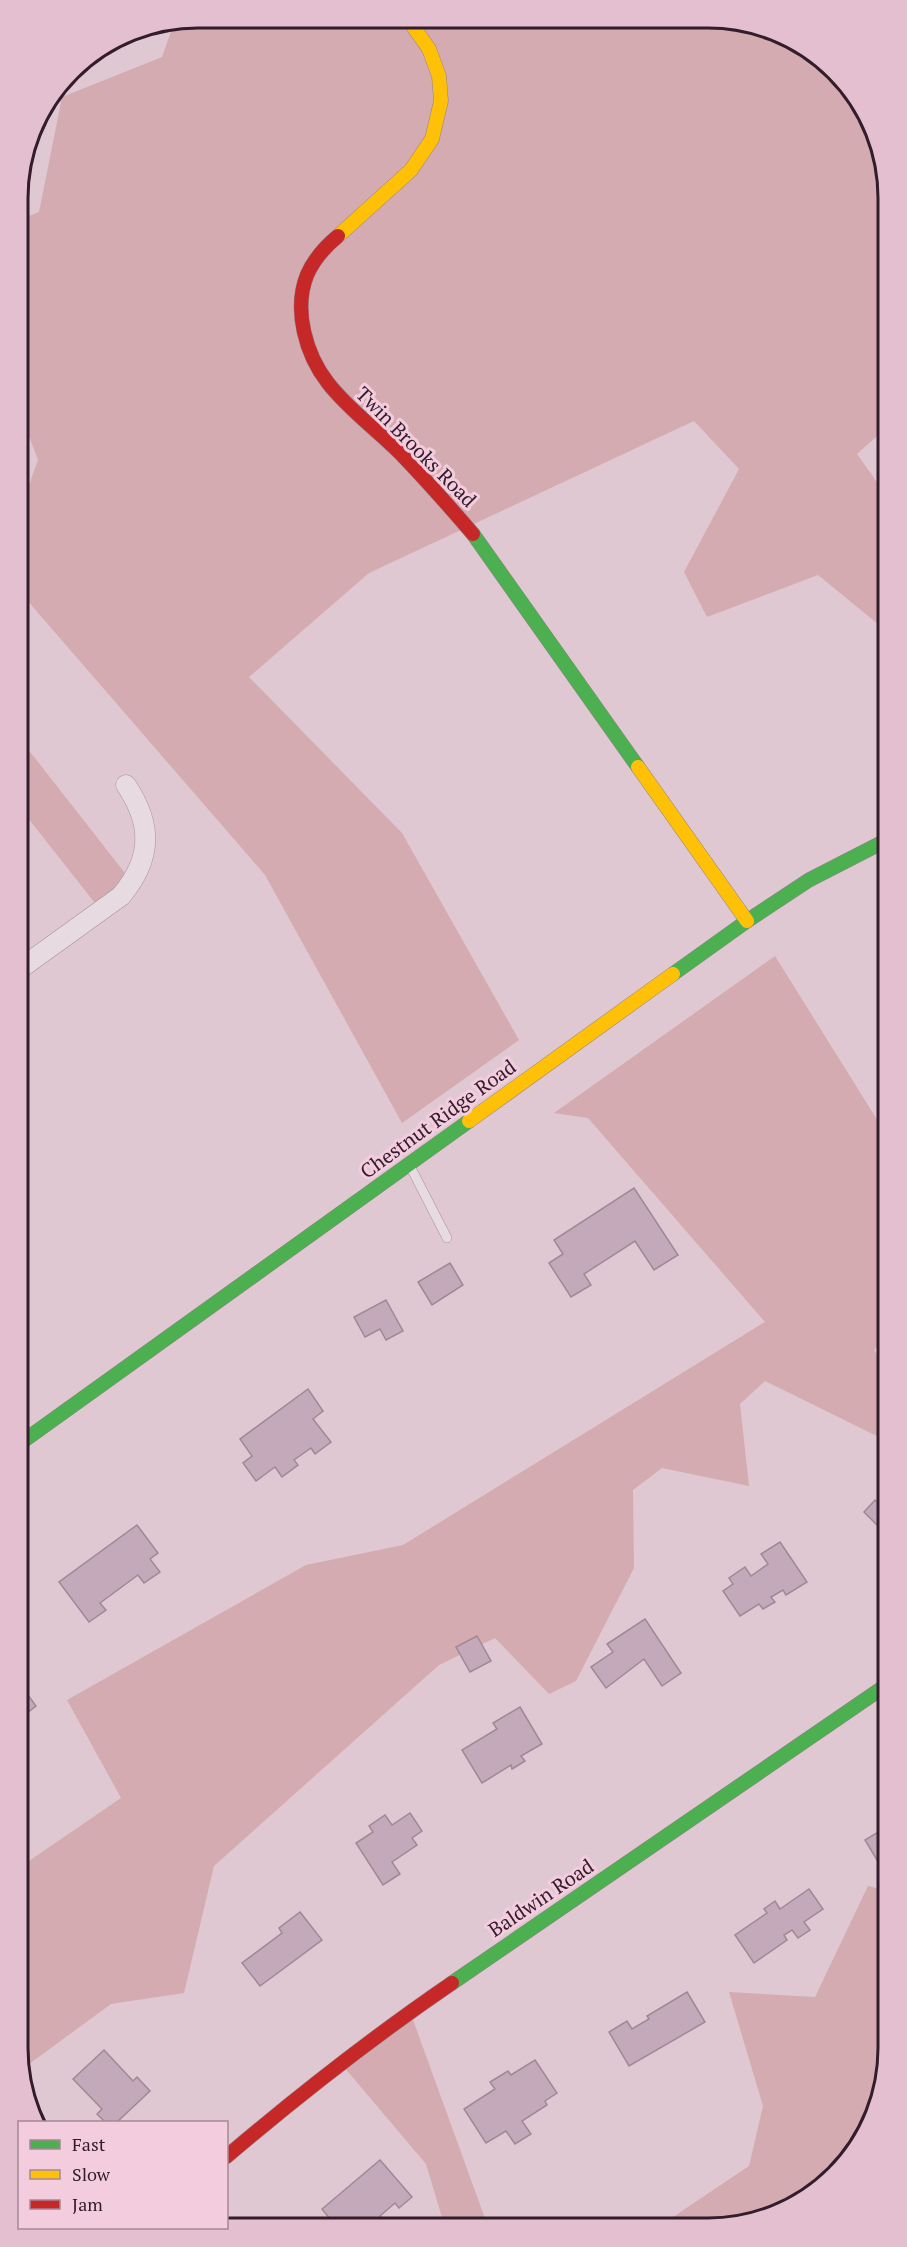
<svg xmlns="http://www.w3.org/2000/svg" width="907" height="2247" font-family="'PT Serif',serif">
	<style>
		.green { fill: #d3abb0 }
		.building { fill: #c4a9ba; stroke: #a08896; stroke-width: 1.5 }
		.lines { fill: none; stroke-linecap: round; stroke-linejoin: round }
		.lane-casing { stroke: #a5929c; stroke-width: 10 }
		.street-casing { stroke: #a5929c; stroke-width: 21 }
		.fast-casing { stroke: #95828c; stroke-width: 15 }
		.slow-casing { stroke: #95828c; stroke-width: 15 }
		.jam-casing { stroke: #95828c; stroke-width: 15 }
		.lane { stroke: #e8dae1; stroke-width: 9 }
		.street { stroke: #e8dae1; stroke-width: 20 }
		.fast { stroke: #4caf50; stroke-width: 14 }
		.slow { stroke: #ffc107; stroke-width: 14 }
		.jam { stroke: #c62828; stroke-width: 14 }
		.labels { text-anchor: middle; stroke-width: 6; stroke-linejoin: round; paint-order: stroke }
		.street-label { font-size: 20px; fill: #331c2b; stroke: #f3cddd }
		.rim { fill: none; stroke: #331c2b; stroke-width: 3 }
	</style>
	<rect width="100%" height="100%" fill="#e0c8d3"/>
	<!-- green -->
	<g class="green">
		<path d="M199 18 743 21 789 37 836 71 883 152 884 430 857 454 884 492V629L818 575 707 617 684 572 739 469 694 421 369 573 249 677 402 833 519 1040 402 1123 265 875 20 592 19 513 38 460 19 410V220L39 212 62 97 162 57 174 23Z"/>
		<path d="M20 739 128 877 102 912 20 808Z"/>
		<path d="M775 956 886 1134V1340L874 1350 887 1366V1441L765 1381 740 1404 749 1486 662 1468 633 1490 634 1568 576 1681 549 1694 495 1638 439 1665 214 1866 184 1993 111 2004 25 2067 23 1865 121 1798 67 1700 306 1565 403 1545 765 1322 588 1118 554 1113Z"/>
		<path d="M868 1886 888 1891 889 2060 875 2117 844 2167 799 2205 755 2223H664L749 2166 763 2106 729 1992 815 1997Z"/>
		<path d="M408 2006 487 2224H444L426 2164 338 2060Z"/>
	</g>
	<!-- building -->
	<g class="building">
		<path d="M634 1188 678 1255 654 1270 635 1241 584 1274 591 1285 571 1297 549 1263 563 1254 554 1240Z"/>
		<path d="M450 1263 463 1285 432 1305 418 1282Z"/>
		<path d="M386 1300 403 1331 386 1340 380 1329 365 1337 354 1317Z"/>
		<path d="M308 1389 323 1411 313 1419 331 1442 315 1454 311 1448 294 1460 298 1465 282 1477 275 1467 256 1481 243 1463 252 1456 240 1439Z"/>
		<path d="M875 1500 882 1506 887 1501V1535L864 1512Z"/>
		<path d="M137 1525 158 1553 150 1559 160 1572 144 1583 138 1575 100 1603 106 1610 89 1622 59 1582Z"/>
		<path d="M780 1542 807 1582 786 1595 783 1590 771 1597 775 1602 763 1609 759 1604 740 1616 723 1591 733 1584 729 1578 745 1567 751 1576 768 1564 761 1554Z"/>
		<path d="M645 1619 681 1673 662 1686 644 1659 606 1688 591 1667 613 1652 607 1644Z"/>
		<path d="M477 1636 491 1661 470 1672 456 1647Z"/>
		<path d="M23 1688 36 1706 23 1716Z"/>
		<path d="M520 1707 542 1744 521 1756 525 1761 512 1769 511 1765 482 1783 462 1750 497 1729 493 1723Z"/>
		<path d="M410 1813 422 1831 412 1838 417 1845 392 1862 400 1874 383 1885 356 1843 373 1832 369 1826 385 1815 392 1825Z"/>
		<path d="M888 1826V1861L880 1865 865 1840Z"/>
		<path d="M809 1889 823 1909 804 1922 810 1930 798 1938 792 1930 784 1935 787 1940 754 1963 735 1935 767 1913 764 1909 775 1901 780 1909Z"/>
		<path d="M300 1912 322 1940 260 1986 242 1963 282 1933 279 1928Z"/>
		<path d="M687 1992 705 2022 629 2066 609 2032 627 2021 632 2029 649 2019 647 2016Z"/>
		<path d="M104 2050 133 2081 137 2077 150 2091 117 2122H105L97 2114 102 2109 73 2079Z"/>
		<path d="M535 2060 557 2093 545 2101 547 2105 522 2121 531 2134 515 2144 506 2131 486 2143 464 2109 495 2089 490 2082 508 2071 511 2075Z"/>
		<path d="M380 2160 412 2197 399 2208 395 2203 380 2216 382 2218 375 2225H335L322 2209Z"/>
	</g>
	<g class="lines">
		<defs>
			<path id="lane" d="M410 1166 447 1238"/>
			<path id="street" d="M21 968 121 896C152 859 153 825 126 785"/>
			<g id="fast">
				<path d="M473 534 638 767"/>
				<path d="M673 974 747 921 809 880 885 841"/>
				<path d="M22 1442 469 1121"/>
				<path d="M452 1983 888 1684"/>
			</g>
			<g id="slow">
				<path d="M338 236 411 170 432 139 441 101 439 76 429 49 408 19"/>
				<path d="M638 767 747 921"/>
				<path d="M469 1121 673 974"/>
			</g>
			<g id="jam">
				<path d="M338 236C326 246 313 261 307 275 293 310 306 355 328 383 348 409 376 429 400 453 425 479 449 506 473 534"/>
				<path d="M226 2157C299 2095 373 2037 452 1983"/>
			</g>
		</defs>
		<!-- lane casing -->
		<use href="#lane" class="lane-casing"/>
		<!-- street casing -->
		<use href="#street" class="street-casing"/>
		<!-- fast casing -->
		<use href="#fast" class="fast-casing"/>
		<!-- slow casing -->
		<use href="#slow" class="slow-casing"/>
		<!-- jam casing -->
		<use href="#jam" class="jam-casing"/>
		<!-- lane -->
		<use href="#lane" class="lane"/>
		<!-- street -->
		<use href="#street" class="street"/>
		<!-- fast -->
		<use href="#fast" class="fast"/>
		<!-- slow -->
		<use href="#slow" class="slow"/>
		<!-- jam -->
		<use href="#jam" class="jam"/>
	</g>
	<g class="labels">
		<!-- street labels -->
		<g class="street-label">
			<text transform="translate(416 447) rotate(45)" y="7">Twin Brooks Road</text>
			<text transform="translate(438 1119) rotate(-36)" y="7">Chestnut Ridge Road</text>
			<text transform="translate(541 1898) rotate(-34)" y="7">Baldwin Road</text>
		</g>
	</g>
	<!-- crop -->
	<path d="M0 0H907V2247H0ZM198 28H708A170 170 0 0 1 878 198V2048A170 170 0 0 1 708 2218H198A170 170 0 0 1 28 2048V198A170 170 0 0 1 198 28Z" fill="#e4bfcf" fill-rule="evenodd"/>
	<path class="rim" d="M198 28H708A170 170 0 0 1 878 198V2048A170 170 0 0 1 708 2218H198A170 170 0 0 1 28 2048V198A170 170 0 0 1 198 28Z"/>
	<!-- legend -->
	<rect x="18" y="2121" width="210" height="108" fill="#f3cddd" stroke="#a68696" stroke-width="1.5"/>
	<rect x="30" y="2140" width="30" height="9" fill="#4caf50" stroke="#a68696" stroke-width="1.5"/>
	<text x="72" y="2151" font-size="18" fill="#331c2b">Fast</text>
	<rect x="30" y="2170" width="30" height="9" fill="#ffc107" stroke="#a68696" stroke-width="1.5"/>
	<text x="72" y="2181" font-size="18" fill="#331c2b">Slow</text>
	<rect x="30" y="2200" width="30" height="9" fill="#c62828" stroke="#a68696" stroke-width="1.5"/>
	<text x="72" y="2211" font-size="18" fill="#331c2b">Jam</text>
</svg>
